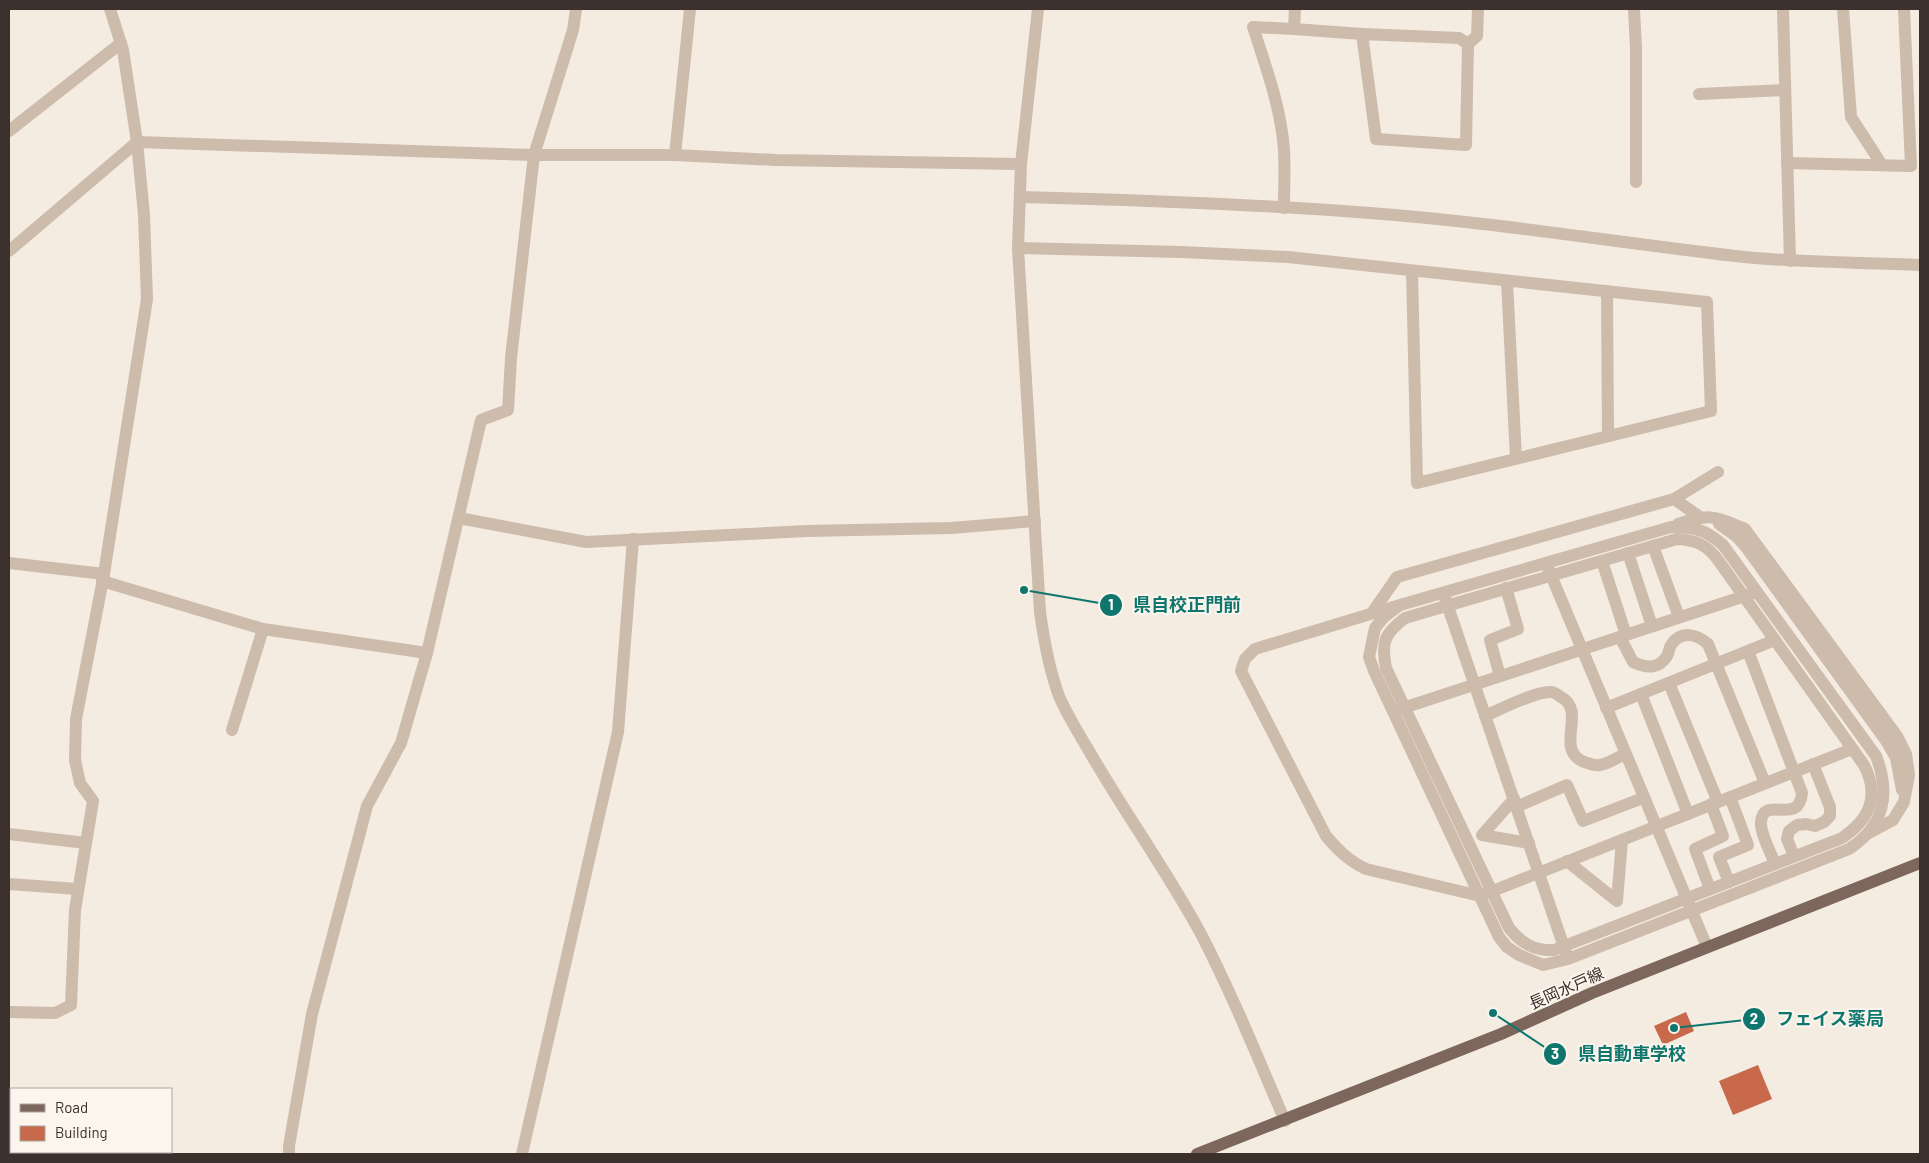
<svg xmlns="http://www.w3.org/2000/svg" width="1929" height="1163" font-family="Barlow,'Noto Sans JP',sans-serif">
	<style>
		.building { fill: #c8694b }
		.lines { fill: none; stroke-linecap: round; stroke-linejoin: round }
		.minor { stroke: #cdbbac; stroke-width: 12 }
		.major { stroke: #7d675c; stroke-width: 12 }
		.labels { text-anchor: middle; stroke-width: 4; stroke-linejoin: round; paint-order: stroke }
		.street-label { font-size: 16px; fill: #3b302b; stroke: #fbf5ee }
		.leader { fill: none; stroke: #0f766e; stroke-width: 2 }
		.callout-dot { fill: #0f766e; stroke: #fbf5ee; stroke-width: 2 }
		.mark-label { font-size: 15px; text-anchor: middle; font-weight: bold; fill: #fff }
		.callout-label { font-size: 18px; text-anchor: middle; font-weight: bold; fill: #0f766e; stroke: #fbf5ee; stroke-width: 4; stroke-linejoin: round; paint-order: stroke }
	</style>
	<rect width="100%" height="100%" fill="#f4ebe1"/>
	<!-- building -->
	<g class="building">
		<path d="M1686 1012 1694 1031 1663 1045 1654 1026Z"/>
		<path d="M1758 1065 1772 1099 1733 1115 1719 1081Z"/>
	</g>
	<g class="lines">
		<!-- minor -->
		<g class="minor">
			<path d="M1038 9 1021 164 1018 248 1040 612C1044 641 1049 669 1059 696 1068 717 1081 737 1092 756 1127 816 1168 873 1201 934 1232 994 1258 1058 1285 1121"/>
			<path d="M1634 9 1636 48V182"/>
			<path d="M1783 9 1790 261"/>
			<path d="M1843 9 1851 117 1882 165"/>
			<path d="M1294 29 1362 34"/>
			<path d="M1468 44 1459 38 1362 34 1376 139 1466 145 1468 44 1477 36 1478 9"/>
			<path d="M1699 94 1785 90"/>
			<path d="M9 131 121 43"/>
			<path d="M675 155 690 9"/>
			<path d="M1787 163 1911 166 1904 9"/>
			<path d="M1021 197C1137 200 1254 204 1370 213 1492 222 1613 242 1735 256 1796 263 1858 262 1920 265"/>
			<path d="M1284 208C1284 189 1285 169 1284 150 1281 108 1266 67 1253 27L1294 29 1295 9"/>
			<path d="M1018 248 1181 252 1288 257 1707 302 1711 411 1417 483 1412 271"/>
			<path d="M9 251 137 142 534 155H675L776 160 1021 164"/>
			<path d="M1507 282 1516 458"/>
			<path d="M1607 291 1608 435"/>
			<path d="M1674 499 1718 472"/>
			<path d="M459 518 586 542 807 531 951 528 1035 521"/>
			<path d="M1678 524C1710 513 1714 516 1745 529L1897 736 1906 754 1909 775 1904 802 1893 820 1869 833"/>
			<path d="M1719 524 1737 537 1746 547 1887 742 1896 758 1902 790"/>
			<path d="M1677 539C1696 540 1707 545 1718 560L1864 765C1880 796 1870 819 1842 838L1554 950C1534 951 1521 943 1509 928L1386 668C1381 642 1384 634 1405 618Z"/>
			<path d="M1653 546 1679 617"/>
			<path d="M1628 553 1652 626"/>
			<path d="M1602 561 1626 635"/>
			<path d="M9 563 104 574"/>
			<path d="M1548 568 1707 947"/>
			<path d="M102 581 263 629 427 653"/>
			<path d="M1445 598 1566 953"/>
			<path d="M1400 605 1384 617 1375 628 1369 657 1374 671 1499 937 1507 947 1519 955 1543 965 1568 959 1849 849C1884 826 1891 795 1876 756L1723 545C1705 529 1694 527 1671 527L1400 605 1255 649 1245 659 1241 671 1326 836C1338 850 1349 861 1366 869L1480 896 1852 749"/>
			<path d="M1372 613 1397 577 1674 499 1700 517"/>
			<path d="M1620 637 1633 662C1646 668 1658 670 1667 656 1669 653 1669 648 1671 645 1681 630 1697 634 1708 644L1765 783"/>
			<path d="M1748 651 1802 793C1799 827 1763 794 1761 822 1760 833 1771 853 1775 864"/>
			<path d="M1500 676 1490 640 1518 629 1506 588"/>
			<path d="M1669 683 1718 802"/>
			<path d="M1641 694 1688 814"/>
			<path d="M1606 708 1775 640"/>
			<path d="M1397 710 1751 594"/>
			<path d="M1485 716C1499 710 1536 691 1551 692 1554 692 1558 695 1561 697 1587 711 1555 747 1582 761 1587 763 1594 766 1600 765 1609 764 1618 757 1625 754"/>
			<path d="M232 730 263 629"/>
			<path d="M1514 799 1482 835 1529 843"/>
			<path d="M1516 807 1567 785 1583 821 1643 798"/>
			<path d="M9 834 86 843"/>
			<path d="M1794 856 1787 839 1789 831 1797 825 1806 824 1815 826 1824 822 1830 816V807L1813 764"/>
			<path d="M1567 861 1617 901 1622 840"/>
			<path d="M1729 882 1719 857 1748 845 1730 797"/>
			<path d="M9 884 78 889"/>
			<path d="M1710 889 1695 849 1723 836 1711 804"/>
			<path d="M9 1012 55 1013 71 1005 75 910 93 801 80 783 75 760 76 719 104 574 147 299 144 215 137 142 123 50 110 9"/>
			<path d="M289 1154V1146L312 1014 367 806 401 743 427 653 481 420 508 410 511 358 534 155 573 30 576 9"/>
			<path d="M522 1154 618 732 633 539"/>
		</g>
		<!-- major -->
		<path class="major" d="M1197 1154 1501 1034 1592 993 1920 863"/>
	</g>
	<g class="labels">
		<!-- street labels -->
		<g class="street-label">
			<text transform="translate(1566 988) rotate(-24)" y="6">長岡水戸線</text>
		</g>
	</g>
	<!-- callouts -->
	<path class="leader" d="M1024 590L1111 605M1674 1028L1754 1019M1493 1013L1555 1054"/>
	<g class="callout-dot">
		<circle cx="1024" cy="590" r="5"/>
		<circle cx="1674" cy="1028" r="5"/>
		<circle cx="1493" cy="1013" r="5"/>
		<circle cx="1111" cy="605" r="12"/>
		<circle cx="1754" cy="1019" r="12"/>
		<circle cx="1555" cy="1054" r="12"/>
	</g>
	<g class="mark-label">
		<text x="1111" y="610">1</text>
		<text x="1754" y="1024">2</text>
		<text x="1555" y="1059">3</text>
	</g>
	<g class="callout-label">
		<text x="1187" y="611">県自校正門前</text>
		<text x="1830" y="1025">フェイス薬局</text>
		<text x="1632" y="1060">県自動車学校</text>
	</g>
	<!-- border -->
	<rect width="1929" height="1163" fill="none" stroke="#3b302b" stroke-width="20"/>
	<!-- legend -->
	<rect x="10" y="1088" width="162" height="65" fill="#fbf5ee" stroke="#aea6a0"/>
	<rect x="20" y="1104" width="25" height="8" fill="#7d675c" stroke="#aea6a0"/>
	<text x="55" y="1113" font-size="15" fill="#3b302b">Road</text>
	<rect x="20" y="1126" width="25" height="15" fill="#c8694b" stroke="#aea6a0"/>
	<text x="55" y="1138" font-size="15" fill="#3b302b">Building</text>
</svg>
